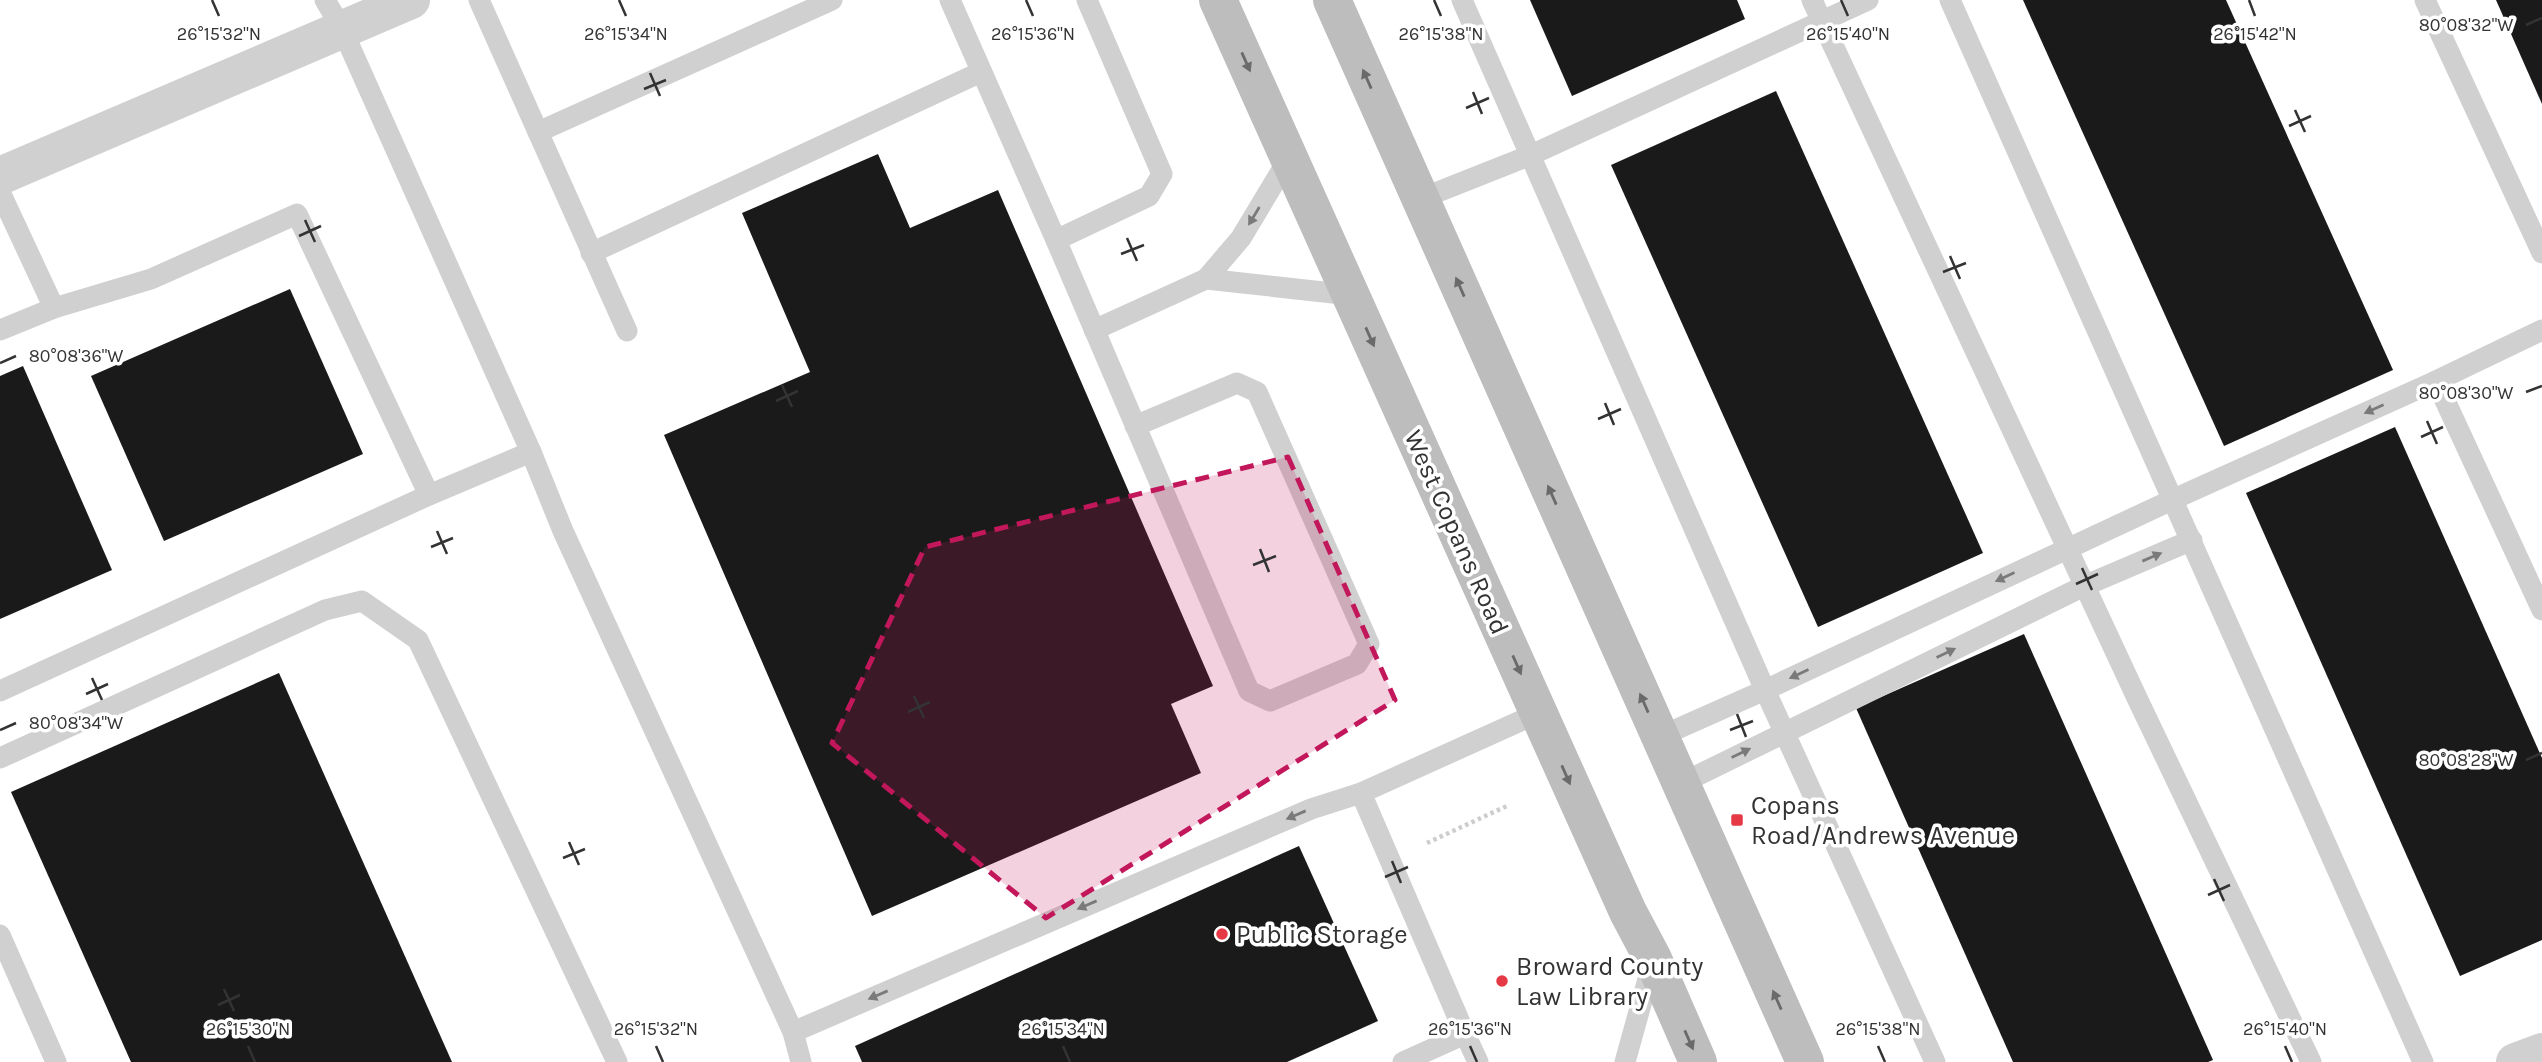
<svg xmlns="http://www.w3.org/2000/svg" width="2542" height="1062" font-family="Karla,sans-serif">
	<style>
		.building { fill: #1a1a1a }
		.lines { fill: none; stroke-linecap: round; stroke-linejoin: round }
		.path { stroke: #cdcdcd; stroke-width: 4.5; stroke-dasharray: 3.5 3.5; stroke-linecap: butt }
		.service { stroke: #d0d0d0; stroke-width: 21 }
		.minor { stroke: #d0d0d0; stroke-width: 38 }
		.tertiary { stroke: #d0d0d0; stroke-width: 38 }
		.secondary { stroke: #bdbdbd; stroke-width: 38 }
		.oneway { fill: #6a6a6a }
		.oneway2 { fill: #7a7a7a }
		.marked { fill: #c2185b; fill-opacity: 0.2; stroke: #c2185b; stroke-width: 5; stroke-dasharray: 14 9; stroke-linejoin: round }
		.ticks { fill: none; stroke: #333; stroke-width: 2.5 }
		.poi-dot { fill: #e63946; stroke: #fff; stroke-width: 2.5 }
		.labels { text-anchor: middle; stroke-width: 7; stroke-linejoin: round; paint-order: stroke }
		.street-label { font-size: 26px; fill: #333; stroke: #fff }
		.poi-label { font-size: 26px; fill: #333; stroke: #fff; text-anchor: start }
		.ticks-label { font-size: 18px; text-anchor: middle; fill: #333; stroke: #fff; stroke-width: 7; stroke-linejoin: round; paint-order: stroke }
	</style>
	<rect width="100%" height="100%" fill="#fff"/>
	<!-- building -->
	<g class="building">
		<path d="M1530 0H1737L1745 19 1572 96Z"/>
		<path d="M2023 0H2226L2393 370 2224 446Z"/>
		<path d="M2496 0H2542V104Z"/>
		<path d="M1776 91 1983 553 1818 627 1611 165Z"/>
		<path d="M878 154 910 228 998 190 1213 686 1171 704 1201 773 872 916 664 435 810 372 742 213Z"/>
		<path d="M290 289 363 454 164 541 91 376Z"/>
		<path d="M23 366 112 570 0 619V376Z"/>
		<path d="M2395 427 2542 758V940L2460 976 2246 493Z"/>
		<path d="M2024 634 2213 1060 2208 1062H2013L1856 708Z"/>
		<path d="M279 673 452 1062H131L11 792Z"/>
		<path d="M1299 846 1378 1021 1287 1062H862L855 1046Z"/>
	</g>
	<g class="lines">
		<!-- path -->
		<path class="path" d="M1427 843 1509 805"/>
		<!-- service -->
		<g class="service">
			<path d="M479 0 627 331"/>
			<path d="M950 0 1056 240 1149 196 1162 174 1087 0"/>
			<path d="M1462 0 1765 690 1935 1062"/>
			<path d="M1812 0 2137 698 2311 1062"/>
			<path d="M1950 0 2423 1062"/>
			<path d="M2425 0 2542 253"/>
			<path d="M538 132 832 0"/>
			<path d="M1289 158 1241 238 1206 279 1351 295"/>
			<path d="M0 192 54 308 0 330"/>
			<path d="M1420 199 1531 155 1868 0"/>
			<path d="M1056 240 1249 691 1270 701 1357 664 1369 644 1257 392 1237 383 1135 426"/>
			<path d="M591 253 981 72"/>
			<path d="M54 308 151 279 297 214 429 495"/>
			<path d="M1094 330 1206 279"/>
			<path d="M2542 330 2436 381 2542 610"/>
			<path d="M531 452 563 531 793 1032 801 1062"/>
			<path d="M0 691 429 495 531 452 342 29 325 0"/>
			<path d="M1659 737 1765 690 2174 499 2436 381"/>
			<path d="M0 758 325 610 362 601 418 640 617 1062"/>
			<path d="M1680 784 2084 586 2192 540"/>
			<path d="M0 935 56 1062"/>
			<path d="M793 1032 1311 809 1361 793"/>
			<path d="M1465 1034 1478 1062"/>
			<path d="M1403 1062 1465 1034 1361 793 1538 713"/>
			<path d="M1625 1062 1653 961"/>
		</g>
		<!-- minor -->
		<path class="minor" d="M0 176 411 0"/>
		<!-- tertiary -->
		<path class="tertiary" d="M2515 1062 2542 1052"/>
		<!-- secondary -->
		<g class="secondary">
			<path d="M1218 0 1628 912 1653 959 1698 1062"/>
			<path d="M1332 0 1805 1062"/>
		</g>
	</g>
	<!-- one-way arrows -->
	<defs><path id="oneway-solid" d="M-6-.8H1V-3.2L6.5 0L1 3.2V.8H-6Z" transform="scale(1.75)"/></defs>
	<g class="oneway">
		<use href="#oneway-solid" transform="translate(1246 62) rotate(66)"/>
		<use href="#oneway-solid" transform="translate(1367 79) rotate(-114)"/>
		<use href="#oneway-solid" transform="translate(1460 287) rotate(-114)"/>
		<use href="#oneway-solid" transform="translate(1370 337) rotate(66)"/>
		<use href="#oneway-solid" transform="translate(1552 495) rotate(-114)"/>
		<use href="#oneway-solid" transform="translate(1517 665) rotate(66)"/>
		<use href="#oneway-solid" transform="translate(1644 703) rotate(-114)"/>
		<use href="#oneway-solid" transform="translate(1566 775) rotate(66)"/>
		<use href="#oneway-solid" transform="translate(1777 1000) rotate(-114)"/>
		<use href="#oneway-solid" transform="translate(1689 1040) rotate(66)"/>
	</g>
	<g class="oneway2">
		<use href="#oneway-solid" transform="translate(1254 216) rotate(121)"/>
		<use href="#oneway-solid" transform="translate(2374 409) rotate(156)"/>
		<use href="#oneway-solid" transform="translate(2152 557) rotate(-23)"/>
		<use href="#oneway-solid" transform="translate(2005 577) rotate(155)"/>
		<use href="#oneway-solid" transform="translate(1946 653) rotate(-26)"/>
		<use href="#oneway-solid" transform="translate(1799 674) rotate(155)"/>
		<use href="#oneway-solid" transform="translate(1741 753) rotate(-26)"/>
		<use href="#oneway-solid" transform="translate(1296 815) rotate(157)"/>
		<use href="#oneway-solid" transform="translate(1087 905) rotate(157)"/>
		<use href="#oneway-solid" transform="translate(878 995) rotate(157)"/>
	</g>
	<!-- marked area -->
	<path class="marked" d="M1288 457 1395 700 1046 918 832 743 925 547Z"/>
	<!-- ticks -->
	<path class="ticks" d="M212 0 219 16M619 0 626 16M1026 0 1033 16M1434 0 1441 16M1841 0 1848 16M2249 0 2255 16M2526 25 2542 18M650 73 660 96M644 89 666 80M1473 92 1482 114M1466 108 1489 98M2295 110 2305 132M2289 126 2311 116M305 220 315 242M299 236 321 226M1127 238 1137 261M1121 254 1144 245M1950 256 1960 279M1943 272 1966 263M0 363 16 356M782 385 792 407M2526 392 2542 386M776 401 798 391M1605 403 1614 425M1598 419 1621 409M2427 421 2437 444M2421 437 2443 427M437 531 447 554M431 547 453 538M1260 549 1269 572M1253 565 1276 556M2082 568 2092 590M2076 584 2098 574M92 678 102 700M86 694 108 684M914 696 924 718M908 712 930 702M1737 714 1746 737M0 730 16 723M1730 730 1753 721M2526 760 2542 753M569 842 579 865M563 858 585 849M1392 861 1401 883M1385 877 1408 867M2214 879 2224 901M2208 895 2230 885M224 989 234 1011M218 1005 240 995M248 1046 255 1062M656 1046 663 1062M1063 1046 1070 1062M1470 1046 1477 1062M1878 1046 1885 1062M2285 1046 2292 1062"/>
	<!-- markers -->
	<g class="poi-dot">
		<rect x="1730" y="813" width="14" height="14" rx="3.5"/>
		<circle cx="1222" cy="934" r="7"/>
		<circle cx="1502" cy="981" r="7"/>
	</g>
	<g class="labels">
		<!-- street labels -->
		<g class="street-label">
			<text transform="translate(1457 532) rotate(66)" y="9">West Copans Road</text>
		</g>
		<!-- poi labels -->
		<g class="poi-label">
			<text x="1751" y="814">Copans<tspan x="1751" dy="30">Road/Andrews Avenue</tspan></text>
			<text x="1236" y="943">Public Storage</text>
			<text x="1516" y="975">Broward County<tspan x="1516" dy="30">Law Library</tspan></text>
		</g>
	</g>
	<g class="ticks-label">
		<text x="2466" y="31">80°08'32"W</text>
		<text x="219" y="40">26°15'32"N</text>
		<text x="626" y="40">26°15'34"N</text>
		<text x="1033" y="40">26°15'36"N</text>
		<text x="1848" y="40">26°15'40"N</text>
		<text x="2255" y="40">26°15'42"N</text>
		<text x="1441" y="40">26°15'38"N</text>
		<text x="76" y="362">80°08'36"W</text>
		<text x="2466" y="399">80°08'30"W</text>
		<text x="76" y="729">80°08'34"W</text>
		<text x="2466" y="766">80°08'28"W</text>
		<text x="248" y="1035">26°15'30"N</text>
		<text x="656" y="1035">26°15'32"N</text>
		<text x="1063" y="1035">26°15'34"N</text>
		<text x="1470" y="1035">26°15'36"N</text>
		<text x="1878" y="1035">26°15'38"N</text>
		<text x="2285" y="1035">26°15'40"N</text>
	</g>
</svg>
